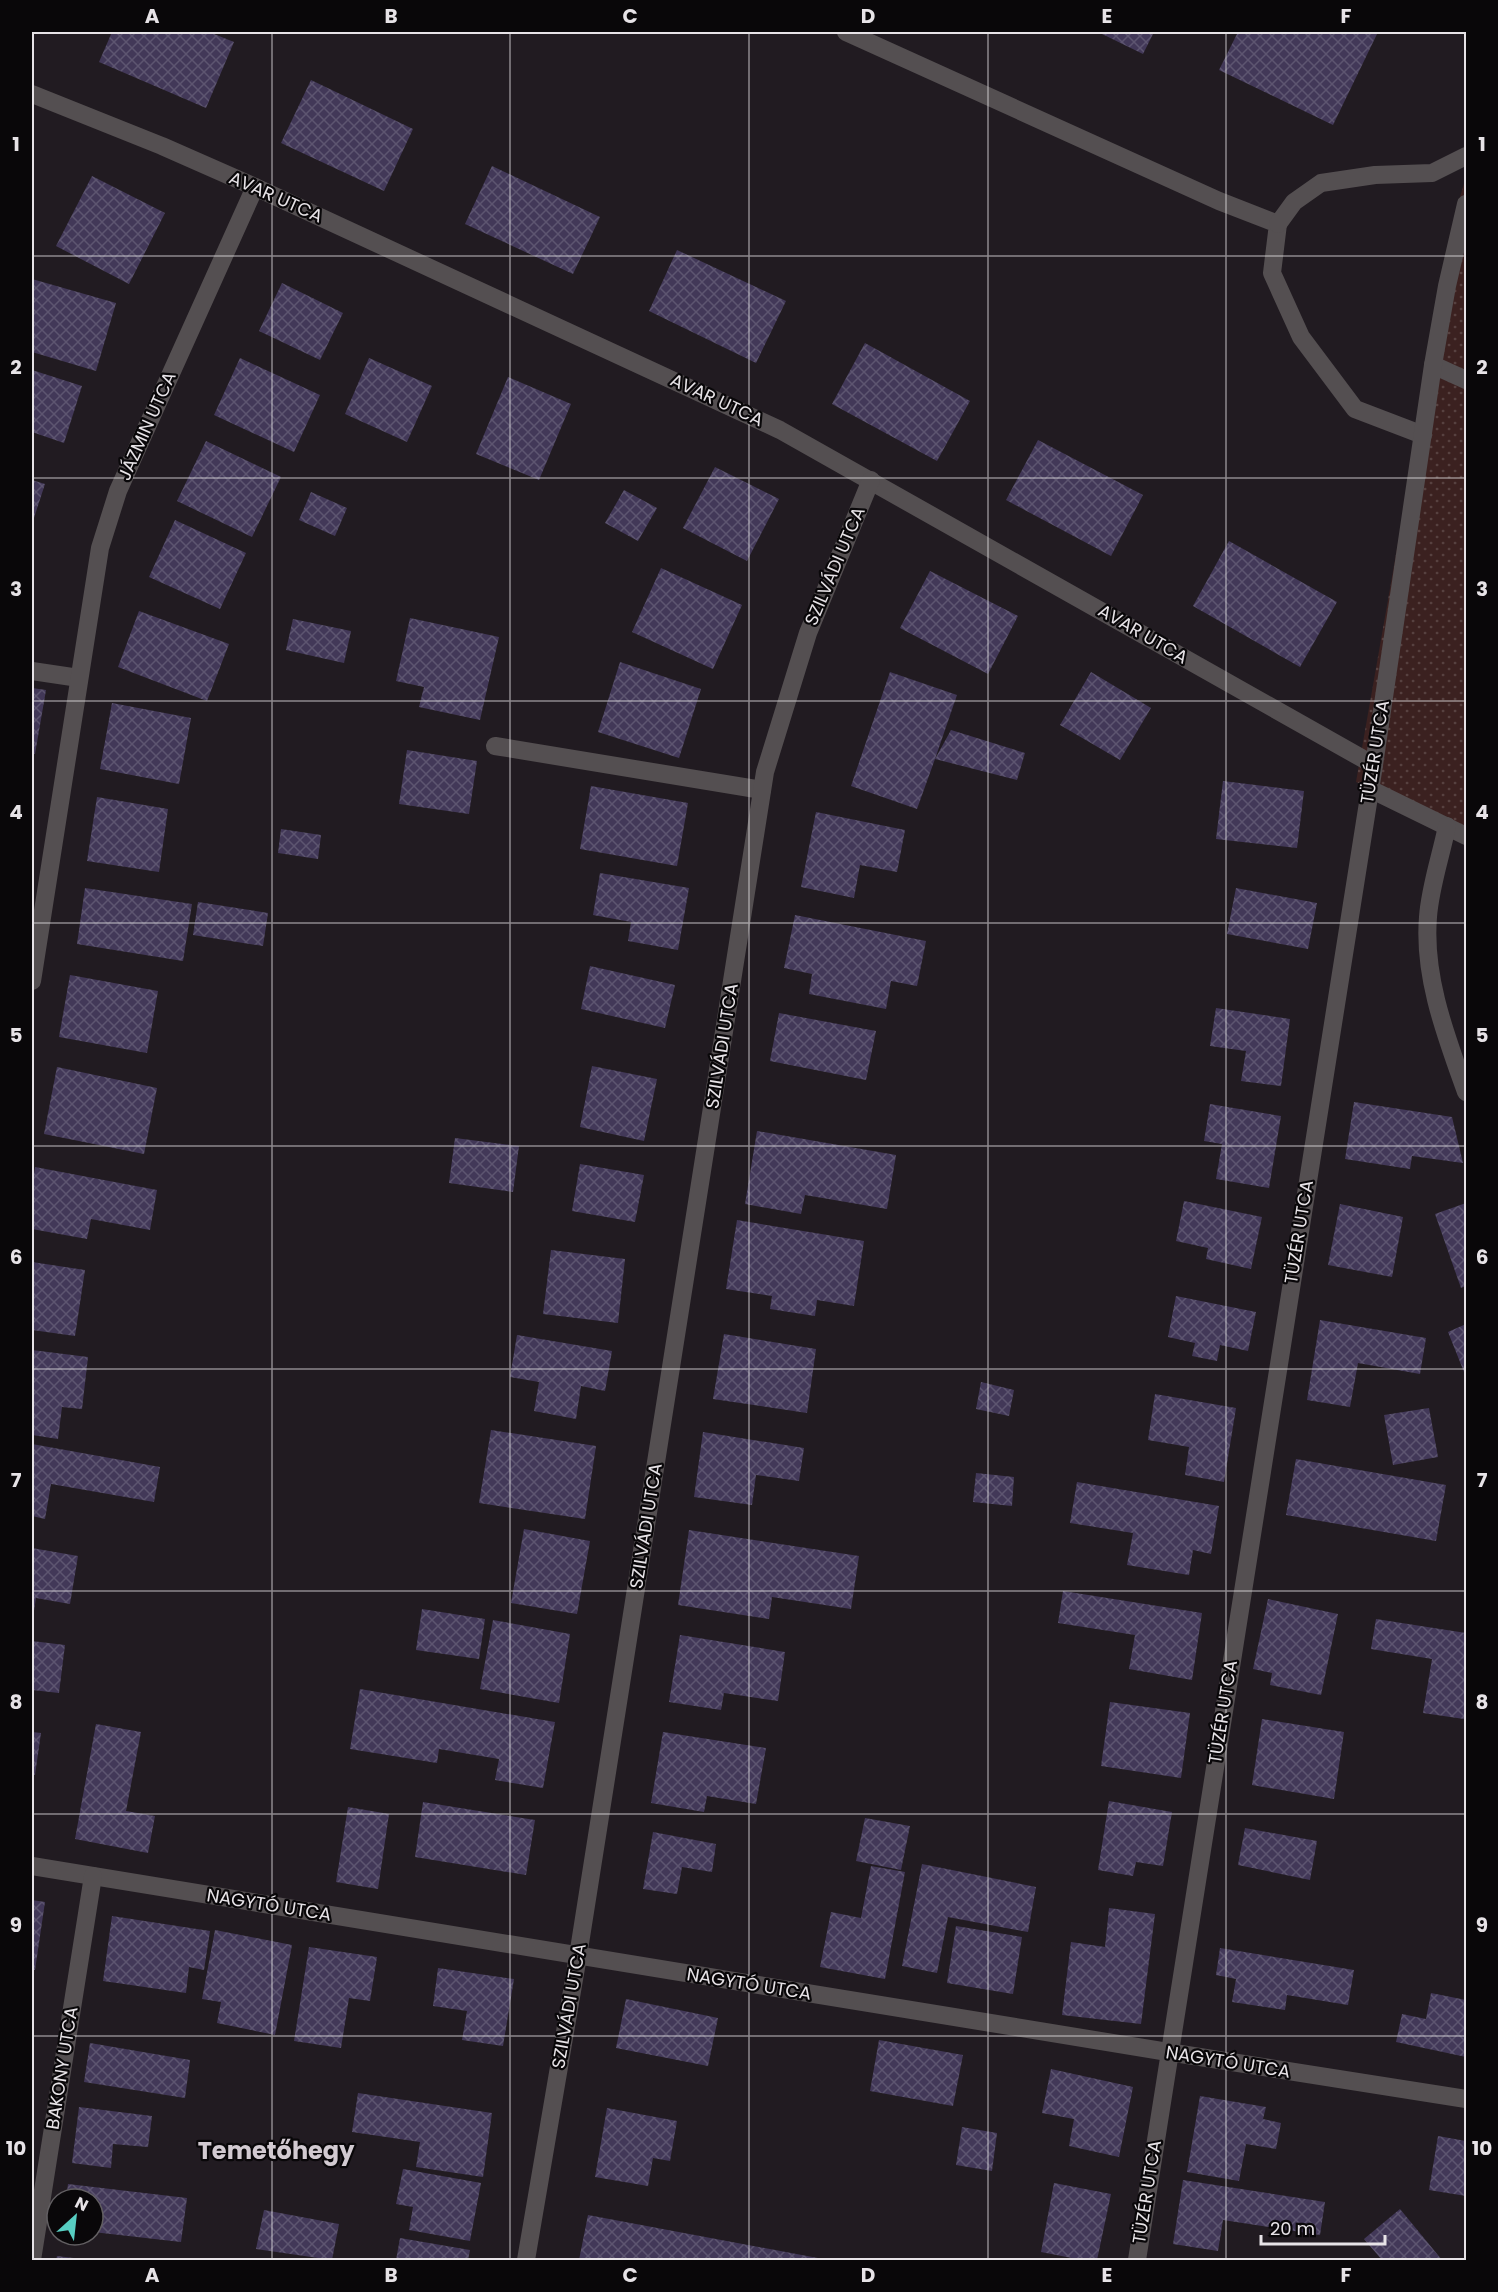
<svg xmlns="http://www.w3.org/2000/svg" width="1498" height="2292" font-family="Poppins,sans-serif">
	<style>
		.grass { fill: url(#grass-dots) }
		.building { fill: url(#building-cross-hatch) }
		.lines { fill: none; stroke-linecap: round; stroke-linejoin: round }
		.minor { stroke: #544f51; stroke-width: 18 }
		.grid { fill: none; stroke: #e7e3e7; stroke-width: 1.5; stroke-opacity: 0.55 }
		.labels { text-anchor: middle; stroke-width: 4.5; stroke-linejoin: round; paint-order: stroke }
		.street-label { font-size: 18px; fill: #e7e3e7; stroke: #090709 }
		.district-label { font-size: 24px; font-weight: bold; fill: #d2cad1; stroke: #090709 }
		.neatline { fill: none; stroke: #e7e3e7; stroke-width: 2 }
		.grid-label { font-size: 20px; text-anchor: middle; font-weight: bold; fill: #e7e3e7 }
	</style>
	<defs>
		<pattern id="grass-dots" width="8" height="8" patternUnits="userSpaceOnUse" patternTransform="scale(1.5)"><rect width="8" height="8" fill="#3b2120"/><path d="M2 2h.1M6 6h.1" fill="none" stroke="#574140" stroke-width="1.8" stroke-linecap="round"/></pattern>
		<pattern id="building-cross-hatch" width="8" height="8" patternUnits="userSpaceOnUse" patternTransform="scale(1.5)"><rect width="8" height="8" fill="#423858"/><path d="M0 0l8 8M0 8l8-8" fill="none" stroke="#5d5570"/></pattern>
	</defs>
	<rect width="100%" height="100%" fill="#211b21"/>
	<!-- grass -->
	<path class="grass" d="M1466 177V827L1356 782 1457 207Z"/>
	<!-- building -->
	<g class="building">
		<path d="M112 32H209L234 42 206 108 99 62Z"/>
		<path d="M1098 32H1154L1143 54Z"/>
		<path d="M1238 32H1378L1333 125 1219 70Z"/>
		<path d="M311 80 413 129 384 191 281 143Z"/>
		<path d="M492 166 600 217 573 274 465 224Z"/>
		<path d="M92 176 165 213 129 284 56 246Z"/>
		<path d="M677 250 786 301 756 363 649 311Z"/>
		<path d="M32 279 116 303 96 371 32 352Z"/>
		<path d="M282 283 343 313 320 360 259 331Z"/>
		<path d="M865 343 970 401 937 461 832 404Z"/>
		<path d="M240 358 320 395 294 452 214 415Z"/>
		<path d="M369 358 432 386 407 442 345 414Z"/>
		<path d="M32 370 82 386 64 443 32 432Z"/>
		<path d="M508 377 571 404 539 480 476 454Z"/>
		<path d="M1038 440 1143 495 1111 556 1006 500Z"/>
		<path d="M206 441 281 477 252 537 177 501Z"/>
		<path d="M715 467 779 499 747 561 683 528Z"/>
		<path d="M32 480 45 484 32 524Z"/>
		<path d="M624 490 657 508 638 541 605 523Z"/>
		<path d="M311 492 347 508 335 536 299 520Z"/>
		<path d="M175 520 246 553 220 609 149 577Z"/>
		<path d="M1229 541 1337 602 1300 667 1193 606Z"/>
		<path d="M661 568 742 605 713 669 632 632Z"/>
		<path d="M930 571 1018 616 988 674 900 628Z"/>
		<path d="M139 611 229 644 207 701 118 667Z"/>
		<path d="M410 618 499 637 480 720 419 707 424 687 396 681Z"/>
		<path d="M293 619 351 631 344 663 286 650Z"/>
		<path d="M620 662 701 689 679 758 598 732Z"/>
		<path d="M890 672 957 695 935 759 951 730 1025 753 1017 780 935 759 917 809 851 786Z"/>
		<path d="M1091 672 1151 708 1120 760 1060 725Z"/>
		<path d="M32 688 46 690 35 754 32 753Z"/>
		<path d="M112 703 191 718 179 784 100 769Z"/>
		<path d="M407 750 477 761 469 814 399 804Z"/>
		<path d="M1223 781 1304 791 1297 848 1216 839Z"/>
		<path d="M591 786 688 803 677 866 580 849Z"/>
		<path d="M97 797 168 809 159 872 87 861Z"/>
		<path d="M816 812 905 830 897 872 860 865 854 898 801 887Z"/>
		<path d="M281 829 321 835 318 859 278 853Z"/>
		<path d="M600 873 689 888 678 950 628 941 631 922 593 915Z"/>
		<path d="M85 888 192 904 183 961 77 944Z"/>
		<path d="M1236 888 1317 903 1308 949 1227 934Z"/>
		<path d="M198 902 268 913 263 946 193 935Z"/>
		<path d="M795 915 926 941 917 986 891 981 886 1009 809 994 812 974 784 968Z"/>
		<path d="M590 966 675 985 665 1028 581 1009Z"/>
		<path d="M70 975 158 991 147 1053 59 1037Z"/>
		<path d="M1216 1008 1290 1019 1281 1086 1241 1081 1246 1051 1210 1046Z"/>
		<path d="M779 1013 876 1031 866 1080 770 1061Z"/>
		<path d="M592 1066 657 1079 644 1141 580 1127Z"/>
		<path d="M57 1067 157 1088 144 1154 44 1134Z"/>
		<path d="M1354 1102 1452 1117 1463 1163 1412 1156 1410 1169 1345 1159Z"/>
		<path d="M1210 1104 1281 1116 1269 1188 1216 1179 1222 1144 1204 1141Z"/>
		<path d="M757 1131 896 1155 887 1209 805 1195 801 1214 745 1204Z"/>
		<path d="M455 1138 519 1146 513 1192 449 1183Z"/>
		<path d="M580 1164 644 1175 635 1222 572 1211Z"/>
		<path d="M35 1167 157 1190 150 1230 91 1219 87 1239 32 1229V1187Z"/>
		<path d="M1184 1201 1262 1217 1251 1269 1206 1259 1208 1248 1176 1241Z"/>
		<path d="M1466 1203V1286L1461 1288 1435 1214Z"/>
		<path d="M1340 1204 1403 1217 1392 1277 1328 1265Z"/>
		<path d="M737 1220 864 1241 854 1306 817 1300 815 1316 770 1309 772 1296 726 1289Z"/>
		<path d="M551 1250 625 1259 618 1323 543 1314Z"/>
		<path d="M32 1262 85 1270 75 1336 32 1330Z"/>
		<path d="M1176 1296 1256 1312 1248 1351 1220 1345 1217 1361 1192 1356 1195 1343 1168 1337Z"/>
		<path d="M1320 1320 1426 1338 1420 1374 1358 1363 1350 1407 1307 1400Z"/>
		<path d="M1466 1324V1377L1448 1332Z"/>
		<path d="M724 1334 816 1349 807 1413 713 1399Z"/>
		<path d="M517 1335 612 1351 605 1391 581 1386 576 1419 534 1411 539 1382 510 1377Z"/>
		<path d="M32 1350 88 1357 82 1409 62 1407 58 1439 32 1435Z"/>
		<path d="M981 1382 1014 1390 1009 1416 976 1409Z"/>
		<path d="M1155 1394 1236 1408 1224 1482 1185 1475 1189 1447 1148 1440Z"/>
		<path d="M1429 1408 1438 1457 1393 1465 1384 1415Z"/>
		<path d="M491 1430 596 1446 585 1519 479 1503Z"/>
		<path d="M703 1432 804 1448 799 1481 756 1475 752 1505 694 1497Z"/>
		<path d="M32 1444 160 1467 154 1502 51 1484 45 1519 32 1516Z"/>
		<path d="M1296 1459 1446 1485 1436 1541 1286 1515Z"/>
		<path d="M976 1473 1014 1477 1012 1506 973 1502Z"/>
		<path d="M1077 1482 1219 1506 1211 1554 1193 1550 1189 1575 1127 1565 1133 1533 1070 1523Z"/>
		<path d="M524 1529 590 1541 577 1614 511 1603Z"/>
		<path d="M689 1530 859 1556 851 1609 772 1597 769 1619 678 1605Z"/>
		<path d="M32 1548 78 1556 70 1604 36 1598 33 1617Z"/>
		<path d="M1063 1591 1202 1613 1192 1680 1129 1669 1135 1635 1058 1623Z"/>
		<path d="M1268 1599 1338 1614 1321 1695 1270 1685 1272 1673 1253 1669Z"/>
		<path d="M422 1609 485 1619 479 1659 416 1650Z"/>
		<path d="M1376 1619 1466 1633V1704L1464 1719 1423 1713 1432 1659 1371 1649Z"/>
		<path d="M493 1620 570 1634 559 1703 480 1689Z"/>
		<path d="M680 1635 785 1652 778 1701 724 1693 721 1710 669 1702Z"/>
		<path d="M32 1641 65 1645 59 1693 32 1690Z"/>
		<path d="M360 1689 555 1722 543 1788 495 1780 499 1759 439 1749 437 1763 350 1749Z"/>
		<path d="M1110 1702 1190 1713 1181 1778 1101 1766Z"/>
		<path d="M1262 1719 1344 1732 1334 1799 1252 1785Z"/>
		<path d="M96 1724 141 1732 126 1811 155 1816 148 1853 75 1839Z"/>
		<path d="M32 1732 41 1733 35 1775 32 1774Z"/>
		<path d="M663 1732 766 1748 756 1804 707 1796 704 1812 651 1803Z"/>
		<path d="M1109 1801 1172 1812 1163 1866 1136 1862 1133 1876 1098 1870Z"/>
		<path d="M423 1802 535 1820 526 1875 415 1857Z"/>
		<path d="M348 1807 389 1814 378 1889 336 1882Z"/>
		<path d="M865 1818 910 1826 901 1870 856 1861Z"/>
		<path d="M1245 1828 1317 1841 1310 1880 1238 1865Z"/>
		<path d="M653 1832 716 1844 712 1872 682 1867 677 1894 643 1889Z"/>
		<path d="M922 1864 1036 1887 1028 1932 948 1917 937 1973 902 1966Z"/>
		<path d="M871 1866 905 1872 885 1979 820 1967 831 1912 861 1918Z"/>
		<path d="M32 1900 45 1902 35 1970H32Z"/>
		<path d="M1109 1908 1155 1914 1141 2024 1062 2015 1071 1942 1105 1947Z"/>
		<path d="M112 1916 210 1931 204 1970 189 1967 186 1993 103 1981Z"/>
		<path d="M956 1926 1022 1937 1013 1994 947 1983Z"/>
		<path d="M215 1930 292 1945 275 2035 217 2023 221 2002 202 1999Z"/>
		<path d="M309 1947 377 1957 370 2001 349 1998 341 2048 294 2041Z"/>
		<path d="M1220 1948 1354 1970 1348 2005 1287 1995 1285 2010 1232 2002 1236 1979 1216 1975Z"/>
		<path d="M438 1968 514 1979 503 2046 462 2040 467 2011 433 2006Z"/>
		<path d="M1431 1993 1466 2000V2057L1396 2042 1402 2014 1426 2019Z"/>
		<path d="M626 1999 718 2018 708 2066 616 2048Z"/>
		<path d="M879 2040 963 2055 953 2106 870 2091Z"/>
		<path d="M90 2043 190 2060 185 2098 84 2082Z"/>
		<path d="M1051 2069 1133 2087 1119 2157 1069 2146 1074 2119 1042 2113Z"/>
		<path d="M358 2093 492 2113 483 2177 416 2167 420 2142 352 2132Z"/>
		<path d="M1200 2096 1266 2107 1263 2119 1281 2123 1276 2149 1246 2144 1239 2181 1187 2172Z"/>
		<path d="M79 2107 152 2116 148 2147 113 2144 111 2168 72 2163Z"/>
		<path d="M607 2108 677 2121 670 2161 653 2158 648 2186 595 2177Z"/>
		<path d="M962 2127 997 2133 992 2171 956 2165Z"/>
		<path d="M1438 2136 1466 2141V2196L1429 2190Z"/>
		<path d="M403 2169 481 2183 470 2241 409 2230 413 2207 396 2204Z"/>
		<path d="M1183 2180 1325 2202 1320 2235 1223 2220 1218 2251 1173 2244Z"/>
		<path d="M1054 2183 1111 2194 1097 2260H1082L1041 2252Z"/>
		<path d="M68 2184 187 2198 181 2242 93 2232V2199H66Z"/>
		<path d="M1400 2209 1442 2260H1382L1364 2239Z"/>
		<path d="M264 2210 339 2224 332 2260 256 2249Z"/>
		<path d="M588 2215 823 2259V2260H579Z"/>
		<path d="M400 2238 470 2250 468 2260H396Z"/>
		<path d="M57 2256 82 2259V2260H56Z"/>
	</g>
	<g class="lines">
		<!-- minor -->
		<g class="minor">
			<path d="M846 32 1219 201 1278 224 1272 273 1301 337 1355 409 1423 435"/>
			<path d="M32 94 162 146 255 187 780 430 1374 765"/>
			<path d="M1278 224 1294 202 1321 183 1375 175 1432 173 1466 156"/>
			<path d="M1433 365 1466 380"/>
			<path d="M32 671 79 678"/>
			<path d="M495 746 762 790"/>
			<path d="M1370 789 1466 836"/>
			<path d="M1447 826C1441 856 1430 887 1428 917 1423 977 1446 1036 1466 1092"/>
			<path d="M32 981 100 548 118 491 255 187"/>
			<path d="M32 1866 1168 2052 1466 2099"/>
			<path d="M32 2260 93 1876"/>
			<path d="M526 2260 578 1956 765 772 808 633 871 480"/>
			<path d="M1137 2260 1374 765 1433 365 1447 286 1466 204"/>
		</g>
	</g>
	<!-- grid -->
	<path class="grid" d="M272 32V2260M510 32V2260M749 32V2260M988 32V2260M1226 32V2260M32 256H1466M32 478H1466M32 701H1466M32 923H1466M32 1146H1466M32 1369H1466M32 1591H1466M32 1814H1466M32 2036H1466"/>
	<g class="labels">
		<!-- street labels -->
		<g class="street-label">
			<text transform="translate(276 197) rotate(24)" y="6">AVAR UTCA</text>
			<text transform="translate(717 400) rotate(25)" y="6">AVAR UTCA</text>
			<text transform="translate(147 426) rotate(-66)" y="6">JÁZMIN UTCA</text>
			<text transform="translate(835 566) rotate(-67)" y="6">SZILVÁDI UTCA</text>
			<text transform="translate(1143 634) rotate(30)" y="6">AVAR UTCA</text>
			<text transform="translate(1375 752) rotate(-81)" y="6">TÜZÉR UTCA</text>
			<text transform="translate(722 1046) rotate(-81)" y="6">SZILVÁDI UTCA</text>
			<text transform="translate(1299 1232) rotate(-81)" y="6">TÜZÉR UTCA</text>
			<text transform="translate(646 1526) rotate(-81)" y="6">SZILVÁDI UTCA</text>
			<text transform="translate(1223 1712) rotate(-81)" y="6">TÜZÉR UTCA</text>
			<text transform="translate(269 1905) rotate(9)" y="6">NAGYTÓ UTCA</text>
			<text transform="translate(749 1984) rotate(9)" y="6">NAGYTÓ UTCA</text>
			<text transform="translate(569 2006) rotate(-80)" y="6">SZILVÁDI UTCA</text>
			<text transform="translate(1228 2062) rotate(9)" y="6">NAGYTÓ UTCA</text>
			<text transform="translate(62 2068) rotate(-81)" y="6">BAKONY UTCA</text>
			<text transform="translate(1147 2192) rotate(-81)" y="6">TÜZÉR UTCA</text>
		</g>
		<!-- district labels -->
		<g class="district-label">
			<text x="276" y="2159">Temetőhegy</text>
		</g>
	</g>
	<!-- border -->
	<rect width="1498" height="2292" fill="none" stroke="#090709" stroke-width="66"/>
	<!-- north arrow -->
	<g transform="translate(75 2217) rotate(27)"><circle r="28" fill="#090709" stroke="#625f62" stroke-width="1.5"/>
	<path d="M0-4.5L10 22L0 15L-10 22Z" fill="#57cec2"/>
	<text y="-9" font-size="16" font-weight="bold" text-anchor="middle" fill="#e7e3e7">N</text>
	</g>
	<!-- scale -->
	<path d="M1261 2235v9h124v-9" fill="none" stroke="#e7e3e7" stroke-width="3"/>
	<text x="1270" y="2235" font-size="18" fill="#e7e3e7" stroke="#090709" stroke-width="4.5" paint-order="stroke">20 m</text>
	<rect x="33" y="33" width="1432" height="2226" class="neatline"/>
	<g class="grid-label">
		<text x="152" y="23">A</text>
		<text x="391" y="23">B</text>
		<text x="630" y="23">C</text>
		<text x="868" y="23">D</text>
		<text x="1107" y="23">E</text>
		<text x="1346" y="23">F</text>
		<text x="16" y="151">1</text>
		<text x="1482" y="151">1</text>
		<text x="16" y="374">2</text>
		<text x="1482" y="374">2</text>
		<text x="16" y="596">3</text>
		<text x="1482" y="596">3</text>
		<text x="16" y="819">4</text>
		<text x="1482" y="819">4</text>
		<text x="16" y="1042">5</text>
		<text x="1482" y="1042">5</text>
		<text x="16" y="1264">6</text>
		<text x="1482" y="1264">6</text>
		<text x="16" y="1487">7</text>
		<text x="1482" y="1487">7</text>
		<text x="16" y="1709">8</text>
		<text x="1482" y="1709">8</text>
		<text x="16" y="1932">9</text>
		<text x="1482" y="1932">9</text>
		<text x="16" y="2155">10</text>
		<text x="1482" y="2155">10</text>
		<text x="152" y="2282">A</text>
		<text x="391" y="2282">B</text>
		<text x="630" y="2282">C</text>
		<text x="868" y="2282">D</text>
		<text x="1107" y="2282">E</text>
		<text x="1346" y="2282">F</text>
	</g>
</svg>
